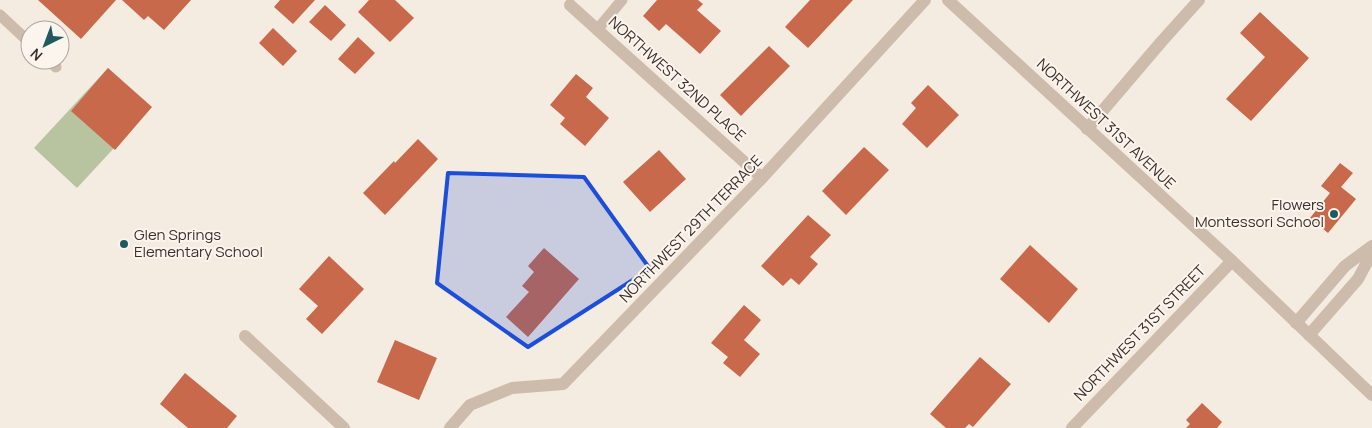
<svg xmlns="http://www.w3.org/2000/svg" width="1372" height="428" font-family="Manrope,sans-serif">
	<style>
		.green { fill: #b8c4a0 }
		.building { fill: #c8694b }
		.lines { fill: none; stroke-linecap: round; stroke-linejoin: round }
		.service { stroke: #cdbbac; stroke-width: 11 }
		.minor { stroke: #cdbbac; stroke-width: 12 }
		.tertiary { stroke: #cdbbac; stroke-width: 12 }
		.marked { fill: #1d4ed8; fill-opacity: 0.2; stroke: #1d4ed8; stroke-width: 4; stroke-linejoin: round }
		.poi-dot { fill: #1f5a5e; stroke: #fbf5ee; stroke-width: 2 }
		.labels { text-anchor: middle; stroke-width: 4; stroke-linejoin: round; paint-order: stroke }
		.street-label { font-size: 15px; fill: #3b302b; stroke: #fbf5ee }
		.poi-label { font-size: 15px; fill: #3b302b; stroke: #fbf5ee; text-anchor: end }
	</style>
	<rect width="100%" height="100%" fill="#f4ebe1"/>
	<!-- green -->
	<path class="green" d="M108 68 151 108 77 188 34 148Z"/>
	<!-- building -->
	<g class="building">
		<path d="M38 0H116L81 39Z"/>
		<path d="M122 0H191L164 30 148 16 144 20Z"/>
		<path d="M280 0H315L293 24 274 7Z"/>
		<path d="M369 0H395L414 18 390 42 358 12Z"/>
		<path d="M657 0H698L703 4 697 10 721 31 700 54 666 24 659 31 643 16Z"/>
		<path d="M810 0H853L808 48 785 27Z"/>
		<path d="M325 5 346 25 331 41 309 22Z"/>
		<path d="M1260 12 1309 58 1251 121 1226 99 1265 57 1240 33Z"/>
		<path d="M273 28 297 51 283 66 259 43Z"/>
		<path d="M358 37 375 53 355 74 338 59Z"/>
		<path d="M769 46 790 66 741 116 720 95Z"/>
		<path d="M108 68 152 107 115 150 71 111Z"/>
		<path d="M576 74 593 88 586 97 609 118 585 146 560 124 565 118 550 105Z"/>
		<path d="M928 85 959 115 927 148 902 124 916 108 911 103Z"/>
		<path d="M418 139 438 159 385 215 363 193 394 161 395 163Z"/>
		<path d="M864 147 889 170 846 215 822 191Z"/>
		<path d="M659 150 686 179 650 212 623 182Z"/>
		<path d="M1340 163 1353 173 1341 187 1356 199 1328 233 1310 218 1330 193 1321 186Z"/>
		<path d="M808 215 831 235 810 257 818 264 799 285 791 278 783 286 761 266Z"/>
		<path d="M1030 245 1078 289 1049 323 1000 279Z"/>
		<path d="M544 248 579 279 528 337 506 317 529 292 522 286 534 272 528 266Z"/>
		<path d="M329 256 364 289 322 334 306 319 318 306 299 289Z"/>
		<path d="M744 305 761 320 744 340 760 354 740 377 723 363 728 357 711 343Z"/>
		<path d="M395 340 437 358 419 400 377 382Z"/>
		<path d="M980 357 1011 384 973 427 969 424 965 428H946L930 414Z"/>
		<path d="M185 373 237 416 227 428H188L160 404Z"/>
		<path d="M1202 403 1222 422 1217 428H1186L1190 424 1186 420Z"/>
	</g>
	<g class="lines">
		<!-- service -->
		<g class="service">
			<path d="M0 15 30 43"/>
			<path d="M597 30 622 0"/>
			<path d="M48 60 56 67"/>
		</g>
		<!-- minor -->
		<g class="minor">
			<path d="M570 5 762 178"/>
			<path d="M1087 129 1162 41 1199 0"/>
			<path d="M1296 323 1345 266 1372 246"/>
			<path d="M1309 335 1358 279 1366 264 1370 248"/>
			<path d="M245 336 344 428"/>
			<path d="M450 428 470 405 512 388 563 384 762 178 925 0"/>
			<path d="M1072 428 1232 261"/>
		</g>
		<!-- tertiary -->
		<path class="tertiary" d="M948 0 1232 261 1372 395"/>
	</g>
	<!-- marked area -->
	<path class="marked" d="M448 173 584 177 650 269 528 347 437 283Z"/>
	<!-- markers -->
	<g class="poi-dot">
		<circle cx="1334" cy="214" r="5"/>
		<circle cx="124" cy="244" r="5"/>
	</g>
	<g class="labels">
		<!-- street labels -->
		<g class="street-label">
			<text transform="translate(677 79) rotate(42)" y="5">NORTHWEST 32ND PLACE</text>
			<text transform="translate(1106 124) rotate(43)" y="5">NORTHWEST 31ST AVENUE</text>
			<text transform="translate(691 229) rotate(-46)" y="5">NORTHWEST 29TH TERRACE</text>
			<text transform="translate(1140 333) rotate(-46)" y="5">NORTHWEST 31ST STREET</text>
		</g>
		<!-- poi labels -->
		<g class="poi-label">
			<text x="1324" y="210">Flowers<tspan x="1324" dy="17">Montessori School</tspan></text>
			<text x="134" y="240" text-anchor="start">Glen Springs<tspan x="134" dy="17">Elementary School</tspan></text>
		</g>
	</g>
	<!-- north arrow -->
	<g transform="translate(45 45) rotate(222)"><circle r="24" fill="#fbf5ee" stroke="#aea6a0"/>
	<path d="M0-4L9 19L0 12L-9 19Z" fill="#1f5a5e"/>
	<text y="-8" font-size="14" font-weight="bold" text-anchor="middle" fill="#3b302b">N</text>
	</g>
</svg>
